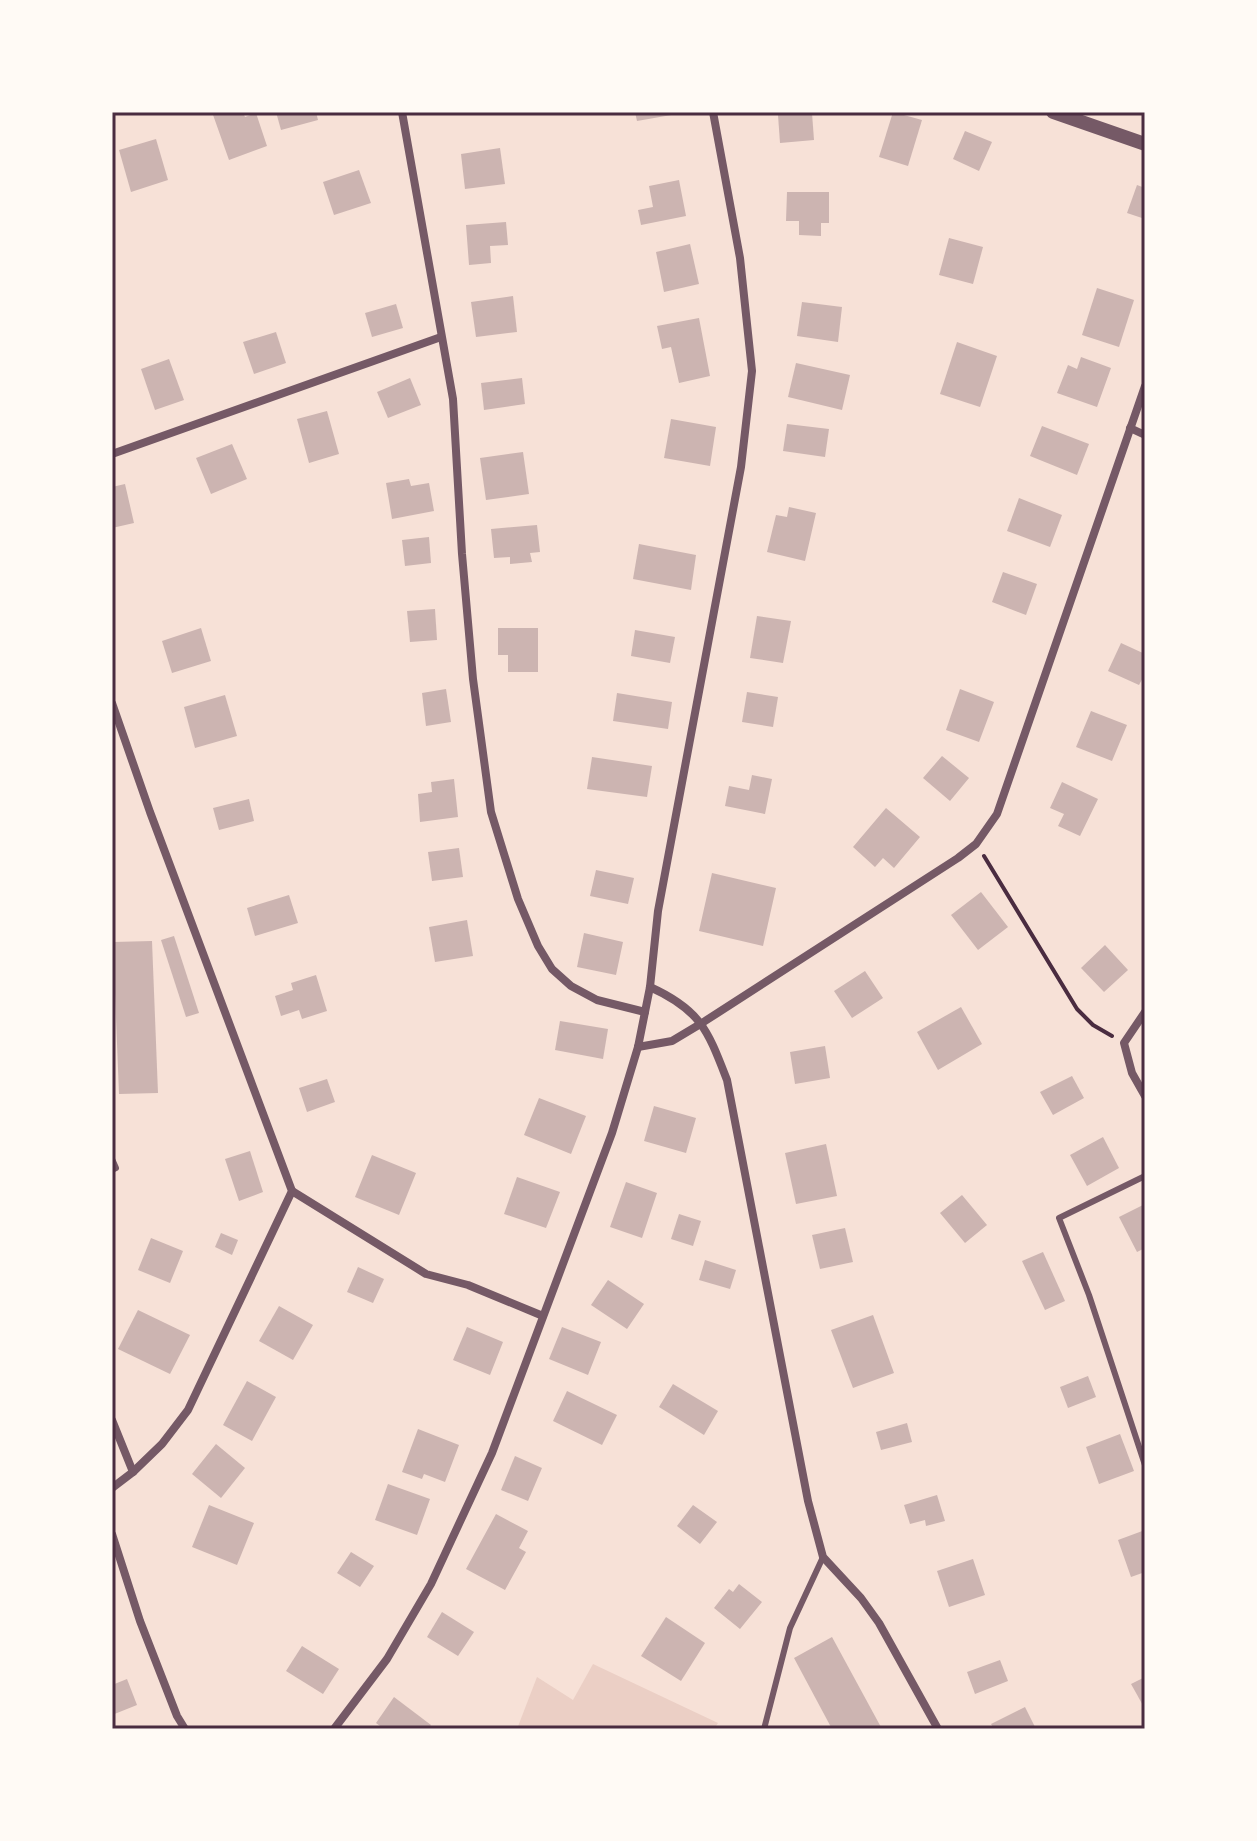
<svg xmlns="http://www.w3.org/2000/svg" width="1257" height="1841" font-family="'Roboto Serif',serif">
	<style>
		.green { fill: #ebcfc5 }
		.building { fill: #ccb4b1 }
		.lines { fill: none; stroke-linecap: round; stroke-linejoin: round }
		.path { stroke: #4a2c40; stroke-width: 4 }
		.service { stroke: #755966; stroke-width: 6 }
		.minor { stroke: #755966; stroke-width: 8 }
		.tertiary { stroke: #755966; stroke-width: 14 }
		.neatline { fill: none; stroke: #4a2c40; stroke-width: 3 }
	</style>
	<rect width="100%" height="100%" fill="#f7e1d7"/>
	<!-- green -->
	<path class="green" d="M593 1664 718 1723 714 1729H517L537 1677 573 1700Z"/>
	<!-- building -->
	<g class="building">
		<path d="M212 112H243L245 117 256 113 267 146 229 160Z"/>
		<path d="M276 112H316L318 120 281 130Z"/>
		<path d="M635 112H676L677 114 637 121Z"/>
		<path d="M893 112 922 120 908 166 879 157Z"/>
		<path d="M812 113 814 140 780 143 778 115Z"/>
		<path d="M965 131 992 142 979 171 953 159Z"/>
		<path d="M156 139 168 180 131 192 119 150Z"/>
		<path d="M500 148 505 184 465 189 461 154Z"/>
		<path d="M359 170 371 203 334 215 323 182Z"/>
		<path d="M679 180 686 216 641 225 638 210 653 207 649 186Z"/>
		<path d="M1137 185 1145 188V219L1127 213Z"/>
		<path d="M787 192H829V223H821V236L799 235V221H786Z"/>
		<path d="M506 222 508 245 490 246 491 263 469 265 466 225Z"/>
		<path d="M949 238 983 247 973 284 939 275Z"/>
		<path d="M690 244 699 284 664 292 656 252Z"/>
		<path d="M1097 288 1134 300 1119 347 1082 335Z"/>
		<path d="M513 296 517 332 476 337 471 302Z"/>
		<path d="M802 302 842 307 838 342 797 336Z"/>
		<path d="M396 304 403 328 372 337 365 313Z"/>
		<path d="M699 318 710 376 679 383 671 347 662 349 657 326Z"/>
		<path d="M276 332 286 363 254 374 243 342Z"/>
		<path d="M957 342 997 356 980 407 940 394Z"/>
		<path d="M1081 357 1111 368 1097 407 1057 393 1068 365 1077 369Z"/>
		<path d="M169 359 184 400 155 410 141 369Z"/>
		<path d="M796 363 850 375 842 410 788 397Z"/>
		<path d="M410 378 421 405 388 418 377 392Z"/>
		<path d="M522 378 525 404 484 410 481 383Z"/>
		<path d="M327 411 339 454 309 463 297 419Z"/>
		<path d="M671 419 716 427 710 466 664 458Z"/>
		<path d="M787 424 829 429 825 457 783 451Z"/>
		<path d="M1042 426 1089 444 1077 475 1030 456Z"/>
		<path d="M232 444 247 479 211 494 196 458Z"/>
		<path d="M523 452 529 494 486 500 480 458Z"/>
		<path d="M409 479 411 486 429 483 434 511 392 519 386 483Z"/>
		<path d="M125 484 134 523 112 528V487Z"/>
		<path d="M1019 498 1062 515 1050 547 1007 531Z"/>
		<path d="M789 507 816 513 805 561 767 552 776 515 787 517Z"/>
		<path d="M537 525 540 552 530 553 532 562 510 564V557L494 558 491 529Z"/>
		<path d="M429 537 431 563 405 566 402 540Z"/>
		<path d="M639 544 696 555 691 590 633 579Z"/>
		<path d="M1003 572 1037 584 1026 615 992 602Z"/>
		<path d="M435 609 437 640 410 642 407 611Z"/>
		<path d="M757 616 791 621 783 663 750 658Z"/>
		<path d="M201 628 211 661 172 673 162 641Z"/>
		<path d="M498 628H538V672H508V655H498Z"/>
		<path d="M635 630 675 637 670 663 631 656Z"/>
		<path d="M1121 643 1145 654V674L1139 685 1108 671Z"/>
		<path d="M446 689 451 722 426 726 422 693Z"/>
		<path d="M960 689 994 702 979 742 946 730Z"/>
		<path d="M747 692 778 697 773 727 742 722Z"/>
		<path d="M617 693 672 702 668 729 613 721Z"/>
		<path d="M225 695 237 736 195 748 184 707Z"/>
		<path d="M1091 711 1127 725 1112 761 1076 747Z"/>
		<path d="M942 756 969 778 950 801 923 778Z"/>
		<path d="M592 757 652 766 647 797 587 789Z"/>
		<path d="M752 775 772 779 765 814 725 806 729 786 749 790Z"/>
		<path d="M454 779 458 817 420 822 418 794 432 792 431 782Z"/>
		<path d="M1062 782 1098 799 1080 836 1058 826 1064 814 1050 808Z"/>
		<path d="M249 799 254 821 219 830 213 808Z"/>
		<path d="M886 808 920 837 894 868 883 858 875 867 853 847Z"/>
		<path d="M459 848 463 877 432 881 428 852Z"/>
		<path d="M596 870 634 878 628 904 590 896Z"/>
		<path d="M712 873 776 888 763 946 699 931Z"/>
		<path d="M981 892 1008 927 978 950 951 915Z"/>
		<path d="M289 895 298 923 255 936 247 908Z"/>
		<path d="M467 920 473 956 435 962 429 927Z"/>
		<path d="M584 933 623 942 616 975 577 967Z"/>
		<path d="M174 936 199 1013 186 1017 161 940Z"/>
		<path d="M152 941 158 1093 119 1094 113 942Z"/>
		<path d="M1105 945 1128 970 1104 992 1081 968Z"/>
		<path d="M865 971 883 998 852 1018 834 991Z"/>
		<path d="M316 975 327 1011 302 1019 299 1010 281 1016 275 996 293 990 291 983Z"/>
		<path d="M961 1007 982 1044 938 1070 917 1032Z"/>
		<path d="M560 1021 608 1029 603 1059 555 1050Z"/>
		<path d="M825 1046 830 1078 795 1084 790 1052Z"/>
		<path d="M1072 1076 1084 1098 1053 1115 1040 1092Z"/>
		<path d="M327 1079 335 1102 307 1112 299 1088Z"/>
		<path d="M539 1098 586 1116 571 1154 524 1135Z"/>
		<path d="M654 1106 696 1118 686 1153 644 1141Z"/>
		<path d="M1103 1137 1119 1168 1087 1186 1070 1155Z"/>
		<path d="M826 1144 837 1196 796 1204 785 1153Z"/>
		<path d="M250 1151 263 1192 239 1201 225 1159Z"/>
		<path d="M372 1155 416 1173 399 1215 355 1197Z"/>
		<path d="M517 1177 560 1192 546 1228 504 1214Z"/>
		<path d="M626 1182 657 1193 642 1238 610 1227Z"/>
		<path d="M962 1195 987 1225 965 1243 940 1213Z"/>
		<path d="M1145 1204V1248L1137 1252 1119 1217Z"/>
		<path d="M679 1214 701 1221 693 1246 671 1239Z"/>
		<path d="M845 1228 853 1262 820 1269 812 1235Z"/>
		<path d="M221 1233 238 1240 232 1255 215 1247Z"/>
		<path d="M151 1238 183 1251 170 1283 138 1270Z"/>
		<path d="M1043 1252 1065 1301 1045 1310 1022 1261Z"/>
		<path d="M705 1260 736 1270 730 1289 699 1280Z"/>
		<path d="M358 1267 384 1279 373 1303 347 1292Z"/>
		<path d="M608 1280 644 1304 627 1329 591 1305Z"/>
		<path d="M279 1306 313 1325 293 1360 259 1341Z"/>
		<path d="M138 1310 190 1335 170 1374 118 1349Z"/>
		<path d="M873 1315 894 1373 853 1388 831 1330Z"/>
		<path d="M467 1327 503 1342 490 1375 453 1360Z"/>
		<path d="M562 1327 601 1342 588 1375 549 1359Z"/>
		<path d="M1088 1376 1096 1397 1068 1408 1060 1387Z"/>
		<path d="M247 1381 276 1397 252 1441 223 1425Z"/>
		<path d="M673 1384 718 1411 704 1435 659 1407Z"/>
		<path d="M567 1391 617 1415 602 1445 553 1421Z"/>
		<path d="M907 1423 912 1442 881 1450 876 1432Z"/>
		<path d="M418 1429 459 1445 445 1482 424 1474 422 1479 402 1472Z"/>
		<path d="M1120 1434 1134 1471 1099 1484 1086 1447Z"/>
		<path d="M216 1444 245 1468 221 1498 192 1474Z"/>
		<path d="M515 1456 542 1468 528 1501 501 1490Z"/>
		<path d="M388 1484 430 1499 417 1535 375 1520Z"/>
		<path d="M937 1495 945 1521 926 1526 925 1520 910 1524 904 1505Z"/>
		<path d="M209 1505 254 1523 237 1565 192 1547Z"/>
		<path d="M693 1505 717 1522 700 1544 677 1526Z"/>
		<path d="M496 1514 528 1531 519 1548 526 1552 505 1590 466 1569Z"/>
		<path d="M1145 1530V1572L1131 1577 1118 1540Z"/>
		<path d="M351 1552 374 1566 360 1587 337 1573Z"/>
		<path d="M973 1559 985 1595 949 1607 937 1571Z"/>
		<path d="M739 1584 762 1602 740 1629 714 1608 729 1589 733 1592Z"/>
		<path d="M442 1612 474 1632 458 1656 427 1637Z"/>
		<path d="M666 1617 705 1643 681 1681 641 1656Z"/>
		<path d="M832 1637 882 1729H832L794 1658Z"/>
		<path d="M302 1646 339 1669 323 1694 286 1671Z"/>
		<path d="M1000 1660 1008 1681 975 1694 967 1672Z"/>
		<path d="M1145 1677V1709L1131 1684Z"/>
		<path d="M127 1679 137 1705 112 1715V1685Z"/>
		<path d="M394 1697 431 1725 428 1729H384L376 1723Z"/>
		<path d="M1025 1707 1036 1729H994L991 1724Z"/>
	</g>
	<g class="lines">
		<!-- path -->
		<path class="path" d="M984 856 1077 1009 1093 1025 1112 1036"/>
		<!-- service -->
		<g class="service">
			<path d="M112 1159 116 1168 112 1170"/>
			<path d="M1145 1176 1059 1218 1089 1295 1145 1465"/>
			<path d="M764 1729 790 1628 823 1557"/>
		</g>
		<!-- minor -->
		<g class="minor">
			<path d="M402 112 453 399 462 554 473 679 491 812 518 899 538 946 552 969 571 986 597 1000 645 1012"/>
			<path d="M1130 428 1145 435"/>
			<path d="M112 454 441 337"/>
			<path d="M112 703 150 812 292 1191 188 1410 162 1444 133 1472 112 1488"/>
			<path d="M650 987C701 1010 708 1031 727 1080L808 1501 823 1557 861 1598 879 1623 938 1729"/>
			<path d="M1145 1012 1124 1043 1132 1073 1145 1096"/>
			<path d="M638 1047 672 1041 702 1023 958 858 976 844 997 814 1145 386"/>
			<path d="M292 1191 426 1274 468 1285 543 1316"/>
			<path d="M112 1420 133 1472"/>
			<path d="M112 1534 140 1621 177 1716 185 1729"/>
			<path d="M334 1729 387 1659 431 1584 492 1453 612 1133 638 1047 650 987 658 911 741 467 752 371 740 258 713 112"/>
		</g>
		<!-- tertiary -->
		<path class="tertiary" d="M1053 112 1145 144"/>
	</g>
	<!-- border -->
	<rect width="1257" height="1841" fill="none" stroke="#fffaf5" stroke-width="228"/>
	<rect x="114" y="114" width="1029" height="1613" class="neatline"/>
</svg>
